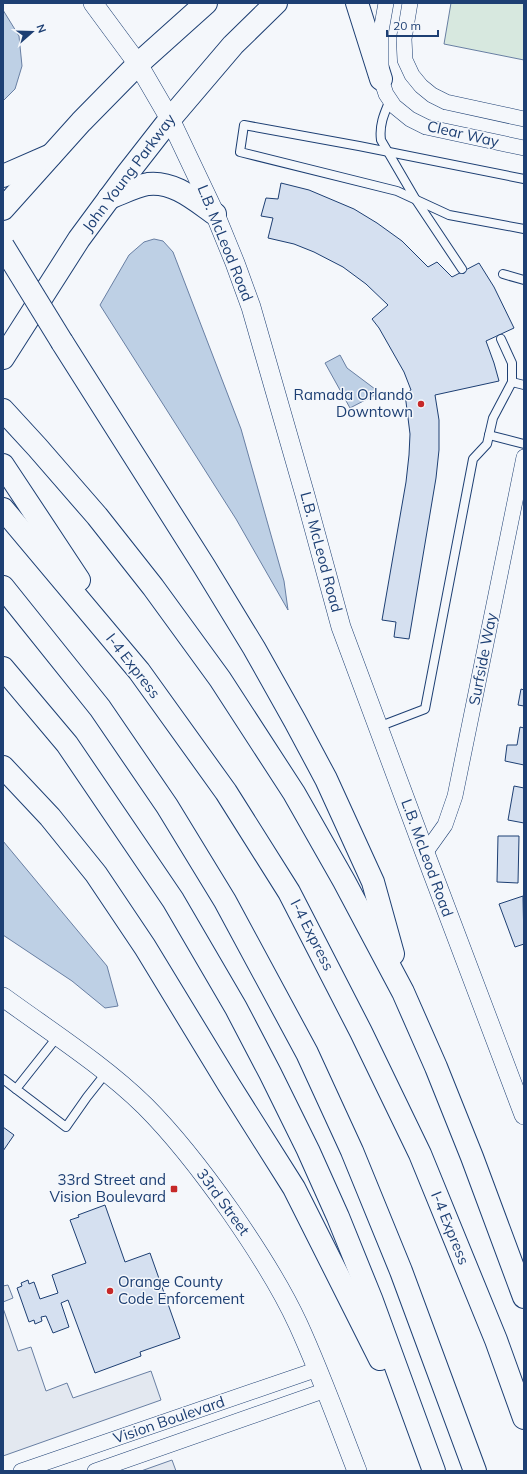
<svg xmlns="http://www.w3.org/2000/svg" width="527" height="1474" font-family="Mulish,sans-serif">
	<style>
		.green { fill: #d7e8df; stroke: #687fa3 }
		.parking { fill: #e3e8f0; stroke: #687fa3 }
		.water { fill: #bed0e5; stroke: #687fa3 }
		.building { fill: #d5e0f0; stroke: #1d3f73 }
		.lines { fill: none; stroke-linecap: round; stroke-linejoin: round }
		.service-casing { stroke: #1d3f73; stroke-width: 10 }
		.minor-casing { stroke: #1d3f73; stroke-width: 16 }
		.tertiary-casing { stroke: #1d3f73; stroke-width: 20 }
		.primary-casing { stroke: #1d3f73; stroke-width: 24 }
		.motorway-casing { stroke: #1d3f73; stroke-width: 24 }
		.service { stroke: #f4f7fb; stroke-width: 8 }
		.minor { stroke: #f4f7fb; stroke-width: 15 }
		.tertiary { stroke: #f4f7fb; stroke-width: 19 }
		.primary { stroke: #f4f7fb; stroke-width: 22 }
		.motorway { stroke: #f4f7fb; stroke-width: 22 }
		.motorway-bridge-casing { stroke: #1d3f73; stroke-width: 24; stroke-linecap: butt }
		.motorway-bridge { stroke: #f4f7fb; stroke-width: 22 }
		.poi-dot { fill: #c62828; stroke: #f4f7fb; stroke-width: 1.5 }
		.labels { text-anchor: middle; stroke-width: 3; stroke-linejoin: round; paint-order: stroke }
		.street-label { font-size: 15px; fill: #1d3f73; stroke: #f4f7fb }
		.poi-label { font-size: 15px; fill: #1d3f73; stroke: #f4f7fb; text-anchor: end }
	</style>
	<rect width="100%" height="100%" fill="#f4f7fb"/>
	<!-- green -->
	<path class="green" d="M451 3H524V60L444 44Z"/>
	<!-- parking -->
	<g class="parking">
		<path d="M8 1285 13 1298 3 1302V1286Z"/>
		<path d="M3 1308 18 1351 31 1347 46 1391 67 1383 73 1398 151 1371 161 1400 3 1456Z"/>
		<path d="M172 1460 176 1471H141Z"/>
	</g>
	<!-- water -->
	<g class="water">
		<path d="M3 10 19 36 22 66 15 89 3 101Z"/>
		<path d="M154 239 163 241 173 252 241 429 284 581 288 610 236 519 100 305 129 255 144 242Z"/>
		<path d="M340 355 347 368 375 389V395L350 408 325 363Z"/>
		<path d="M3 841 107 966 118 1006 105 1008 72 981 3 935Z"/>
	</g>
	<!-- building -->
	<g class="building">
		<path d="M281 183 309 190 354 209 377 223 402 241 428 267 437 262 452 277 479 263 494 287 514 328 486 341 494 363 499 381 435 395 439 420V450L436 478 409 639 394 637 396 622 382 620 406 482 409 455 410 434 405 394 411 390 404 372 379 328 372 319 388 305 366 284 343 267 314 252 294 244 268 238 273 218 261 216 266 198 278 199Z"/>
		<path d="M521 689 524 690V706L518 705Z"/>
		<path d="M520 727 524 728V765L505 761 507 745H517Z"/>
		<path d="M514 786 524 788V823L508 820Z"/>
		<path d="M498 836H519L518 883 497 882Z"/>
		<path d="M523 896 524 944 515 947 499 904Z"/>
		<path d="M3 1127 14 1135 3 1151Z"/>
		<path d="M105 1205 125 1262 150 1253 180 1338 140 1352 141 1356 95 1373 68 1300 61 1303 69 1327 53 1333 46 1316 41 1317 42 1321 35 1324 34 1320 29 1322 17 1288 22 1286 21 1283 28 1280 29 1284 34 1282 40 1299 58 1293 52 1275 86 1263 70 1220 79 1217 78 1215Z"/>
	</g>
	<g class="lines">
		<defs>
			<g id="service">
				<path d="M390 100C384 114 379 125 381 140L416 200 462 269"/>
				<path d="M524 179 359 146 244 125 240 152 397 191 449 215 524 229"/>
				<path d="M503 274 524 280"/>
				<path d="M512 382 524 385"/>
				<path d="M489 435 524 444"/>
				<path d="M378 727 425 709 473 459 487 444 493 418 512 382V363L501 339"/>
				<path d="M58 1036 16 1089 66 1127 87 1097 106 1073"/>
				<path d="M3 1079 16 1089"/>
			</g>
			<g id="minor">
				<path d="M386 3 381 31V79L386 94 394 106 410 119 426 127 524 148"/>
				<path d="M410 3 404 39 405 60 412 75 421 86 432 95 446 102 524 119"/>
				<path d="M425 853 445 825 455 796 524 457"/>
				<path d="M21 1471 318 1369"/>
				<path d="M95 1471 326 1390"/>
			</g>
			<g id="tertiary">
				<path d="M93 3 138 64 170 119 215 214 235 263 251 307 305 495 341 627 425 853 524 1115"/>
				<path d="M3 997C51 1032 103 1065 145 1106 177 1138 205 1175 231 1212 256 1248 280 1285 298 1324 320 1372 338 1422 357 1471"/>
			</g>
			<g id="primary">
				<path d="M357 3 381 79"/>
				<path d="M109 198C120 194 136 186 148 184 174 181 195 200 215 214"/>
				<path d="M3 209 81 122 138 64 206 3"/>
				<path d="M3 358 79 239 127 174 170 119 233 45 276 3"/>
			</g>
			<g id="motorway">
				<path d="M3 176 51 155"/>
				<path d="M62 342 204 566 254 648 295 721 326 779 373 882 393 954"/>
				<path d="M3 410 37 447 97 516 153 587 220 679 294 793 344 881 403 992 436 1067 472 1157 524 1297"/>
				<path d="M3 465 79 580"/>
				<path d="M3 509 139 671 226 792 289 892 361 1032 420 1154 496 1340 524 1418"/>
				<path d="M3 587 100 708 167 806 225 901 307 1053 352 1151 401 1271 475 1471"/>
				<path d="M3 668 67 744 173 900 236 1008 270 1073 308 1150 338 1217 372 1301 434 1471"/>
				<path d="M3 767 50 817 96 874 145 947 229 1085 294 1188 380 1359"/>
			</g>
		</defs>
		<!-- service casing -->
		<use href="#service" class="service-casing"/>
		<!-- minor casing -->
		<use href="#minor" class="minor-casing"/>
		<!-- tertiary casing -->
		<use href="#tertiary" class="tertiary-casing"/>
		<!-- primary casing -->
		<use href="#primary" class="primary-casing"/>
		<!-- motorway casing -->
		<use href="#motorway" class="motorway-casing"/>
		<!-- service -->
		<use href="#service" class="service"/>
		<!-- minor -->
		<use href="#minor" class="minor"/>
		<!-- tertiary -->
		<use href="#tertiary" class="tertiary"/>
		<!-- primary -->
		<use href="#primary" class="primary"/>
		<!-- motorway -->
		<use href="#motorway" class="motorway"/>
		<defs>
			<path id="motorway-bridge" d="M3 246 62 342"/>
		</defs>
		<!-- motorway-bridge casing -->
		<use href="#motorway-bridge" class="motorway-bridge-casing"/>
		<!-- motorway-bridge -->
		<use href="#motorway-bridge" class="motorway-bridge"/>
	</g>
	<!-- markers -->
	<g class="poi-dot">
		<circle cx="421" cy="404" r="4"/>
		<rect x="170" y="1185" width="8" height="8" rx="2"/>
		<circle cx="110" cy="1291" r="4"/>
	</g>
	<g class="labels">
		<!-- street labels -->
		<g class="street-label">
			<text transform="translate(463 134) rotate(13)" y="5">Clear Way</text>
			<text transform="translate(129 173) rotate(-53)" y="5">John Young Parkway</text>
			<text transform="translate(225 243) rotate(68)" y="5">L.B. McLeod Road</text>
			<text transform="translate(321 552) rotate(75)" y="5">L.B. McLeod Road</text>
			<text transform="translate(483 659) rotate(-79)" y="5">Surfside Way</text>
			<text transform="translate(133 666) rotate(52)" y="5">I-4 Express</text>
			<text transform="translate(427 858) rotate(70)" y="5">L.B. McLeod Road</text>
			<text transform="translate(312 935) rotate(63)" y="5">I-4 Express</text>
			<text transform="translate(223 1202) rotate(54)" y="5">33rd Street</text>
			<text transform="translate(450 1228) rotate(68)" y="5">I-4 Express</text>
			<text transform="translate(169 1420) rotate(-19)" y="5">Vision Boulevard</text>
		</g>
		<!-- poi labels -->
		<g class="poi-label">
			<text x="413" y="400">Ramada Orlando<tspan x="413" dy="17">Downtown</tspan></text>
			<text x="166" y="1185">33rd Street and<tspan x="166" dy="17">Vision Boulevard</tspan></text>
			<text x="118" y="1287" text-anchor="start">Orange County<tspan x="118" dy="17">Code Enforcement</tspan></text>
		</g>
	</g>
	<!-- border -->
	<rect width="527" height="1474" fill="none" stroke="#1d3f73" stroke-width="8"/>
	<!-- north arrow -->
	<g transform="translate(32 32) rotate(70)" stroke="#f4f7fb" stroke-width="3" paint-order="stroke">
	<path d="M0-3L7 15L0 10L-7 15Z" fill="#1d3f73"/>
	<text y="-6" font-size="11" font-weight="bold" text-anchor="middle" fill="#1d3f73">N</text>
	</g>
	<!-- scale -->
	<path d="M387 30v6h51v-6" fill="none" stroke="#1d3f73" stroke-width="2"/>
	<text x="393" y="30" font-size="12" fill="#1d3f73" stroke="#f4f7fb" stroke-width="3" paint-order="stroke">20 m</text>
</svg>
